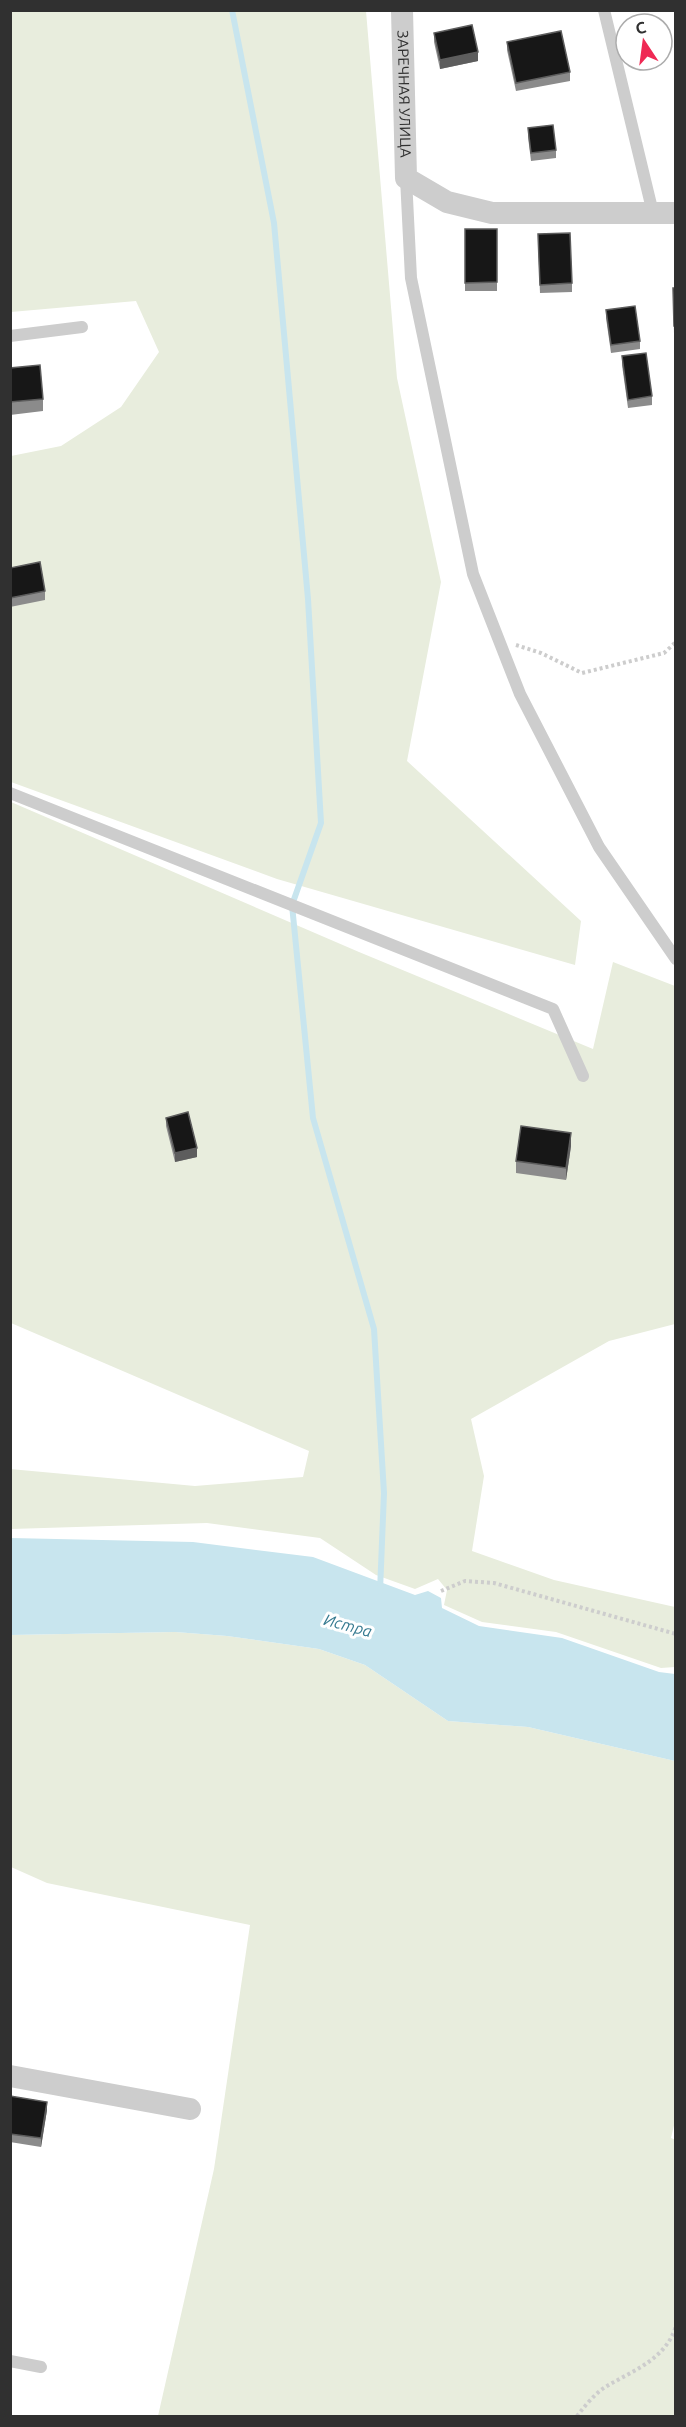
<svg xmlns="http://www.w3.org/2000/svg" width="686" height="2427" font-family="Ubuntu,sans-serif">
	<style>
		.green { fill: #e8eddd }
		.water { fill: #c8e5ee }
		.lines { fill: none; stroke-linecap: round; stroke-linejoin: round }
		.stream { stroke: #c8e5ee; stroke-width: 6 }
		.path { stroke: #cdcdcd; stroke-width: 4; stroke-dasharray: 3 3; stroke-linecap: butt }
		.service { stroke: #cdcdcd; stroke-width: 12 }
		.minor { stroke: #cdcdcd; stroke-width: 22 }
		.wall { fill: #8b8b8b }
		.shaded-wall { fill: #5d5d5d }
		.building { fill: #171717; stroke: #5d5d5d; stroke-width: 1.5 }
		.labels { text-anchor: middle; stroke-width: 6; stroke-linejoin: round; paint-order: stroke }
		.street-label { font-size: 15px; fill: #303030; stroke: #fff }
		.water-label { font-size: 16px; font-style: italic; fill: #367a90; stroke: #fff }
	</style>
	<rect width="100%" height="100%" fill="#fff"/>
	<!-- green -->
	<g class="green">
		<path d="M11 11H366L397 378 441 582 407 761 581 921 575 965 277 879 11 782V456L61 446 121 407 159 352 136 301 11 312Z"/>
		<path d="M11 802 359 952 593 1049 613 962 675 986V1324L609 1341 471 1419 484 1476 472 1551 554 1580 675 1607V1667L661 1668 556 1632 482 1622 444 1605 447 1590 438 1579 415 1589 376 1575 320 1538 207 1523 11 1529 10 1469 195 1486 303 1477 309 1451 11 1323Z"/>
		<path d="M175 1632 227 1636 319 1649 365 1665 448 1721 528 1727 675 1761 676 2117 671 2138 676 2140 675 2416H158L214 2169 250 1925 47 1883 11 1867V1635Z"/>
	</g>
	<!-- water -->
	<path class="water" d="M11 1538 193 1542 313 1557 415 1595 428 1591 441 1598 442 1608 479 1626 562 1638 659 1672 675 1674V1761L528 1727 448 1721 365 1665 319 1649 227 1636 175 1632 11 1635Z"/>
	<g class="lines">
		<!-- stream -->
		<path class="stream" d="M232 10 274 223 308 599 321 823 292 905 313 1118 374 1329 384 1493 380 1591"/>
		<!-- path -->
		<g class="path">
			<path d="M516 645 541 653 582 673 664 653 676 642"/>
			<path d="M441 1591 465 1581 494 1583 676 1634"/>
			<path d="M577 2416C585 2406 595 2393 607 2386 634 2370 666 2359 676 2326"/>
		</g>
		<!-- service -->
		<g class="service">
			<path d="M604 10 653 213"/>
			<path d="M406 178 411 278 473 574 520 694 599 847 676 959"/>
			<path d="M10 336 82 327"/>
			<path d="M10 793 553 1009 583 1076"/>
			<path d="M10 2361 41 2367"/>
		</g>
		<!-- minor -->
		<g class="minor">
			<path id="s1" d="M402 10 406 178 447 202 492 213H676"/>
			<path d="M10 2076 190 2109"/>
		</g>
	</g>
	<!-- wall -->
	<g class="wall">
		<path d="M434 33 478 61 440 69 434 42Z"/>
		<path d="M507 42 570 72V81L516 91 507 50Z"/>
		<path d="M528 128 556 150V158L531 161 528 137Z"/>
		<rect x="465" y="229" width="32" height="62"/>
		<path d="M538 243 572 283V292L540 293Z"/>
		<path d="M673 288H675V334H674Z"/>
		<path d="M606 310 640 341V349L611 353 606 318Z"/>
		<path d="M622 356 652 396V405L628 408 622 365Z"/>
		<path d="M10 368 43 399V411L10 415Z"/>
		<path d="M10 568 45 591V600L10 607Z"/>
		<path d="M166 1118 197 1157 175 1162 166 1126Z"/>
		<path d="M571 1146 566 1180 516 1173V1161Z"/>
		<path d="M10 2096 47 2110 41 2147 10 2142Z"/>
	</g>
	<!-- shaded-wall -->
	<g class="shaded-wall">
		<path d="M478 52V61L440 69V60Z"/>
		<path d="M571 1133V1146L566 1180V1168Z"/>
		<path d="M197 1148V1157L175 1162V1153Z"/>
		<path d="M47 2102V2110L41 2147V2138Z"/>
	</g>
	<!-- building -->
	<g class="building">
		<path d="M472 25 478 52 440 60 434 33Z"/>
		<path d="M561 31 570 72 516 83 507 42Z"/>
		<path d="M553 125 556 150 531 153 528 128Z"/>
		<path d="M465 229H497V282L465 283Z"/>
		<path d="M570 233 572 283 540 285 538 234Z"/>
		<path d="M673 288H675V326H674Z"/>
		<path d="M635 306 640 341 611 345 606 310Z"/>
		<path d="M646 353 652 396 628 400 622 356Z"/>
		<path d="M40 365 43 399 10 402V368Z"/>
		<path d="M40 562 45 591 10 598V568Z"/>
		<path d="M188 1112 197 1148 175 1153 166 1118Z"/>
		<path d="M521 1126 571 1133 566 1168 516 1161Z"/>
		<path d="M10 2096 47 2102 41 2138 10 2134Z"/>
	</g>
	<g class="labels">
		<!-- street labels -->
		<g class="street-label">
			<text dy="5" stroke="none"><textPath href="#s1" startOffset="84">ЗАРЕЧНАЯ УЛИЦА</textPath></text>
		</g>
		<!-- water labels -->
		<g class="water-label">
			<text transform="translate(348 1625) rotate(15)" y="6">Истра</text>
		</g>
	</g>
	<!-- border -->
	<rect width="686" height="2427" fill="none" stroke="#303030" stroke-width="24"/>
	<!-- north arrow -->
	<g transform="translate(644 42) rotate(347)"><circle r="28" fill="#ffffff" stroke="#acacac" stroke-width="1.5"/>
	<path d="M0-4.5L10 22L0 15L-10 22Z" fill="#ef2954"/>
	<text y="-9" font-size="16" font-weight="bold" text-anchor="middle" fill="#303030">С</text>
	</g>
</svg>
